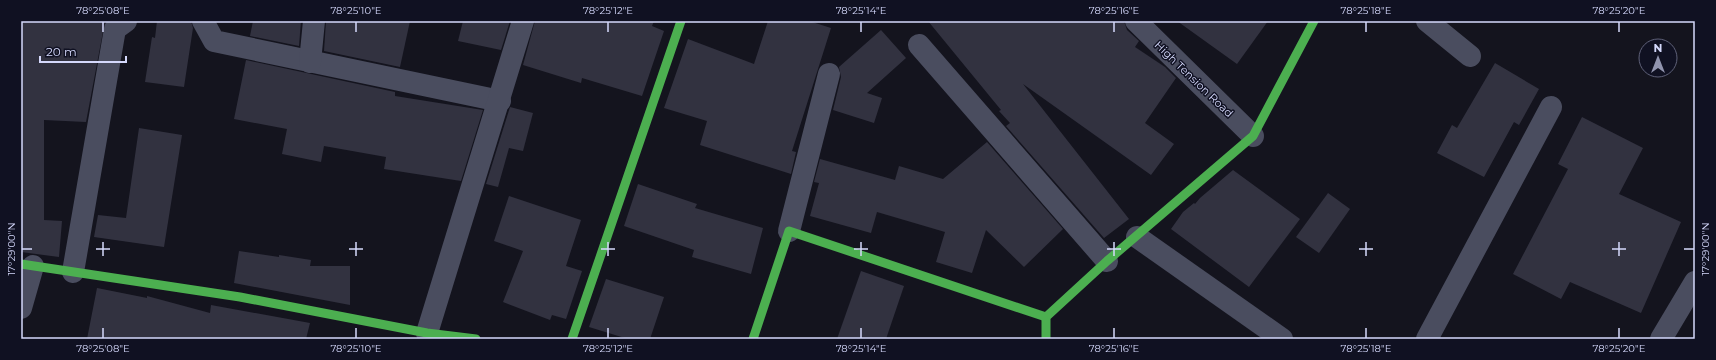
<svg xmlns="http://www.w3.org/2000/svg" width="1716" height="360" font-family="Montserrat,sans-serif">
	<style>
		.building { fill: #323240 }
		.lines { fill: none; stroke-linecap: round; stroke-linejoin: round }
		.street { stroke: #4a4d5f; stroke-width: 22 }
		.fast { stroke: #4caf50; stroke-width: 9 }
		.ticks { fill: none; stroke: #d5d9fc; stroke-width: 1.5 }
		.labels { text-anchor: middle; stroke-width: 3; stroke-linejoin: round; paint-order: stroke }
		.street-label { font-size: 11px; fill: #d5d9fc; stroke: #101122 }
		.neatline { fill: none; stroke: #d5d9fc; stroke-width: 1.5 }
		.ticks-label { font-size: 10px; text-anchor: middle; fill: #d5d9fc }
	</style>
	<rect width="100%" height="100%" fill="#14141e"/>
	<!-- building -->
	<g class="building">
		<path d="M21 21H105L86 122 44 120V220L62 221 59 257 21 252Z"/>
		<path d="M157 21H191L193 28 184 87 145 82 152 37 155 38Z"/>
		<path d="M253 21H301L299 46 250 36Z"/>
		<path d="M326 21H410L400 67 324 51Z"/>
		<path d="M463 21H510L501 50 458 41Z"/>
		<path d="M535 21H654L652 26 664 31 642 96 582 78 581 83 523 65Z"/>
		<path d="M768 21H809L831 28 792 151 796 152 791 174 700 145 707 121 664 108 688 39 754 64Z"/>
		<path d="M928 21H1124L1127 30 1139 41 1135 47 1165 67 1176 78 1145 123 1174 144 1151 175 1023 84 1129 219 1104 238 1006 126 1010 123 999 111 1001 110Z"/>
		<path d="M1177 21H1268L1237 64Z"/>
		<path d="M881 30 906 58 867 93 882 98 874 123 833 110 841 77 839 67Z"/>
		<path d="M246 60 395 92V96L483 110 461 181 384 169 386 157 324 146 321 162 282 154 287 129 234 119Z"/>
		<path d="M1495 63 1539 89 1519 125 1514 122 1484 177 1437 153 1452 125 1457 128Z"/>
		<path d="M510 107 533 113 523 151 509 148 498 187 486 184Z"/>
		<path d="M1582 117 1643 148 1619 194 1681 222 1641 313 1570 282 1561 299 1513 274 1568 169 1558 164Z"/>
		<path d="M139 128 182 135 164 247 94 237 98 215 126 218Z"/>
		<path d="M987 142 1063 229 1024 267 986 230 972 273 936 262 945 232 877 212 871 233 810 216 819 183 814 182 820 159 895 180 899 166 943 179Z"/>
		<path d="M1233 170 1300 219 1249 287 1171 229 1183 212 1194 203 1195 204 1200 198Z"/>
		<path d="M638 184 697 204 695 208 763 228 751 274 692 257 694 250 624 226Z"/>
		<path d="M1328 193 1350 209 1319 253 1296 237Z"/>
		<path d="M509 196 581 220 566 266 582 271 566 319 552 315 550 320 503 302 523 251 494 241Z"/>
		<path d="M239 251 279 257V255L311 260 310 266H350V305L234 283Z"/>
		<path d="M861 271 904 286 886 339H837Z"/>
		<path d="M606 279 664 297 650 339H628L589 327Z"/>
		<path d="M97 288 147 298V296L210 313 211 305 310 323 306 339H87Z"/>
	</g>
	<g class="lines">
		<!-- street -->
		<g class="street">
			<path d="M203 21 214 41 500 101"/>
			<path d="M1136 21 1253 136"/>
			<path d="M1427 21 1470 56"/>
			<path d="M919 45 1107 261"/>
			<path d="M310 62 314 21"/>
			<path d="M789 231 829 74"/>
			<path d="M1137 237 1282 339"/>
			<path d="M73 272 115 29 126 21"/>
			<path d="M21 308 33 266"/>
			<path d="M427 333 523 21"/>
			<path d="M1427 339 1551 107"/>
			<path d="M1661 339 1695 282"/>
		</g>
		<!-- fast -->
		<g class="fast">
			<path d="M21 264 240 297 427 333 476 339"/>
			<path d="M572 339 681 21"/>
			<path d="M753 339 789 231 1046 317"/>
			<path d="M1046 339V317L1107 261 1253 136 1314 21"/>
		</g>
	</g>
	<!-- ticks -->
	<path class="ticks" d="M103 22V32M356 22V32M608 22V32M861 22V32M1114 22V32M1366 22V32M1619 22V32M103 242V256M356 242V256M608 242V256M861 242V256M1114 242V256M1366 242V256M1619 242V256M22 249H32M96 249H110M349 249H363M601 249H615M854 249H868M1107 249H1121M1359 249H1373M1612 249H1626M1684 249H1694M103 328V338M356 328V338M608 328V338M861 328V338M1114 328V338M1366 328V338M1619 328V338"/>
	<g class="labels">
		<!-- street labels -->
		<g class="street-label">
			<text transform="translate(1194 79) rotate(44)" y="4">High Tension Road</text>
		</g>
	</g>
	<!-- border -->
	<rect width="1716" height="360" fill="none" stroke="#101122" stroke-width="44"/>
	<!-- north arrow -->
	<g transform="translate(1658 58)"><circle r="19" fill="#101122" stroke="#5f6179"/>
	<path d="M0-3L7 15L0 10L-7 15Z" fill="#9194ae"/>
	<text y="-6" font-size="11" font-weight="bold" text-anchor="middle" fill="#d5d9fc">N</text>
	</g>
	<!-- scale -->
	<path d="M40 56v6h86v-6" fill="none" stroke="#d5d9fc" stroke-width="2"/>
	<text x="46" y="56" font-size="12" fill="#d5d9fc" stroke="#101122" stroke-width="3" paint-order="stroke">20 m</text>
	<rect x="22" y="22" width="1672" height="316" class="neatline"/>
	<g class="ticks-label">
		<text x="103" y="14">78°25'08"E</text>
		<text x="356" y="14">78°25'10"E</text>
		<text x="608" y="14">78°25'12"E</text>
		<text x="861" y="14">78°25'14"E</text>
		<text x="1114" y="14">78°25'16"E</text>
		<text x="1366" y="14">78°25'18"E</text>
		<text x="1619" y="14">78°25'20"E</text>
		<text transform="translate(11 249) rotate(-90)" y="4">17°29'00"N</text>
		<text transform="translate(1705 249) rotate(-90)" y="4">17°29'00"N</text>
		<text x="103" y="352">78°25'08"E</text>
		<text x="356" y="352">78°25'10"E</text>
		<text x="608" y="352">78°25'12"E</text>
		<text x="861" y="352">78°25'14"E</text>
		<text x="1114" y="352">78°25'16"E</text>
		<text x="1366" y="352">78°25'18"E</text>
		<text x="1619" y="352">78°25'20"E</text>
	</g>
</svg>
